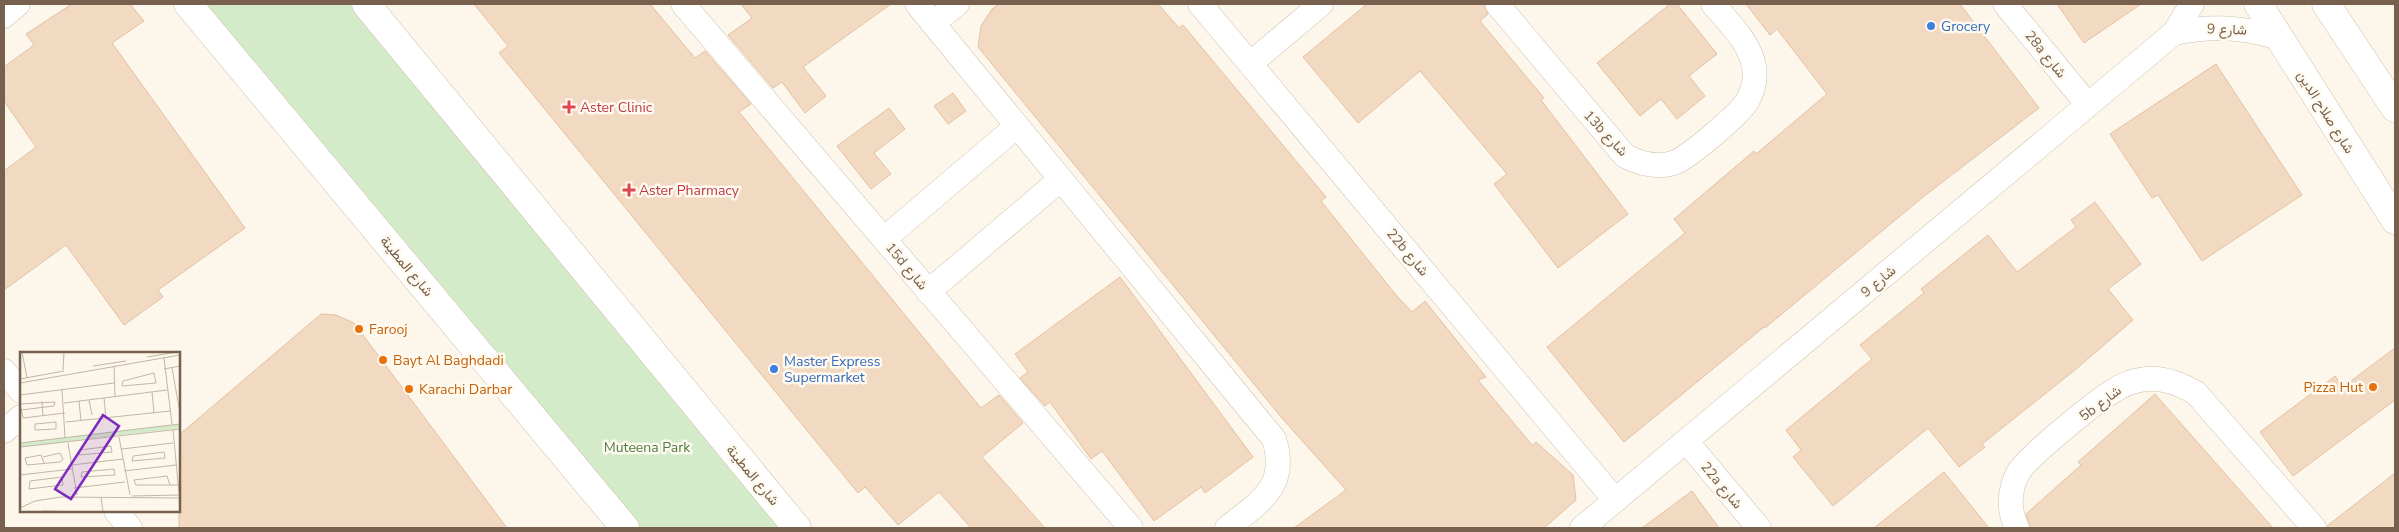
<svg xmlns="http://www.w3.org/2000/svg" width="2399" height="532" font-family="'Nunito Sans',Vazirmatn,sans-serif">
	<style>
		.green { fill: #d3ebc8 }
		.building { fill: #f2d9c2; stroke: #e4c1a2 }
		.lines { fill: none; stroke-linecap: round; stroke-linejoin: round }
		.minor-casing { stroke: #cfc0af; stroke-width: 25 }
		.tertiary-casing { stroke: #cfc0af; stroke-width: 29 }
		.secondary-casing { stroke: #d4c2af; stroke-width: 29 }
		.minor { stroke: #fff; stroke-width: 24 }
		.tertiary { stroke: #fff; stroke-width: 28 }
		.secondary { stroke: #fff; stroke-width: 28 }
		.shop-dot { fill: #3f7fe0; stroke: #fffaf0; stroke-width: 2 }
		.health-dot { fill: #e0444e; stroke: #fffaf0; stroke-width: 2 }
		.food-dot { fill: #e8710a; stroke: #fffaf0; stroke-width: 2 }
		.labels { text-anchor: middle; stroke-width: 5; stroke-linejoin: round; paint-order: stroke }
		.shop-label { font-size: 14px; fill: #366cbe; stroke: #fffaf0; text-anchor: start }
		.street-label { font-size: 14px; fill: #77604d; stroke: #fffaf0 }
		.health-label { font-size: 14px; fill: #be3a42; stroke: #fffaf0; text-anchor: start }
		.food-label { font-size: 14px; fill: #c56008; stroke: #fffaf0; text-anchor: start }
		.park-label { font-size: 14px; fill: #507d44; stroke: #fffaf0 }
		.inset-road { fill: none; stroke: #c3b6a6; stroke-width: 1 }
		.view { fill: #7b2cbf; fill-opacity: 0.15; stroke: #7b2cbf; stroke-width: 2.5 }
		.inset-edge { fill: none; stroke: #77604d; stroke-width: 2.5 }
	</style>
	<rect width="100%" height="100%" fill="#fcf7ea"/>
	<!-- green -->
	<path class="green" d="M201 4H353L791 528H639Z"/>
	<!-- building -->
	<g class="building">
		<path d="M72 4H130L144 21 112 43 245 228 158 290 163 297 124 325 66 245 4 290V171L36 147 4 101V67L34 45 26 34Z"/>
		<path d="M474 4H650L695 58 705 51 751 104 739 112 981 408 999 395 1023 423 982 457 1045 528H971L939 492 898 525 865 487 858 493 499 53 508 46Z"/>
		<path d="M741 4H891L803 67 826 96 805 113 782 82 773 88 728 35 752 18Z"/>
		<path d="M999 4H1158L1179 28 1183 25 1326 197 1321 201 1396 295 1412 312 1425 301 1486 377 1478 380 1532 445 1536 442 1573 475 1576 500 1544 528H1294L1346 490 1281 417 978 47 981 26 992 9Z"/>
		<path d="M1367 4H1484L1488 14 1480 21 1544 98 1541 100 1628 214 1558 268 1494 184 1507 174 1420 71 1358 123 1303 57Z"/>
		<path d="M1670 4H1677L1717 54 1689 76 1705 96 1677 119 1661 99 1640 116 1597 63Z"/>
		<path d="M1746 4H1960L2039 108 1923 197 1765 328 1764 327 1624 442 1547 347 1685 233 1674 219 1754 151 1756 154 1827 94 1777 29 1770 35Z"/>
		<path d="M2057 4H2141L2084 43Z"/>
		<path d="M2216 64 2302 195 2202 261 2158 195 2152 198 2110 134Z"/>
		<path d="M953 93 966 111 948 124 934 106Z"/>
		<path d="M889 108 905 129 874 153 891 174 871 189 837 146Z"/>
		<path d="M2095 202 2141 264 2108 289 2133 320 2075 370 1982 444 1985 447 1959 467 1928 428 1833 506 1793 457 1801 450 1786 430 1872 359 1860 345 1924 293 1921 289 1988 235 2017 272 2076 227 2071 220Z"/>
		<path d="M1120 277 1253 457 1205 493 1201 487 1154 521 1102 451 1091 459 1050 402 1045 406 1020 378 1028 372 1015 354Z"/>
		<path d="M321 314 336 315 354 323 507 528H179V435Z"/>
		<path d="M2395 348V400L2293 476 2260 432 2335 376 2343 387Z"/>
		<path d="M2155 394 2273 528H2031L2026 514 2081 465 2078 462Z"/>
		<path d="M1944 472 1989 528H1874Z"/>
		<path d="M2395 473V528H2327V526Z"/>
		<path d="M1692 491 1719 528H1642Z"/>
	</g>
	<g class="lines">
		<defs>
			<g id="minor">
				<path d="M683 4 1131 528"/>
				<path d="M917 4 1274 439C1289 486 1260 502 1227 528"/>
				<path d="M1200 4 1615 500"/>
				<path d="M1497 4 1625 156C1641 164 1658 169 1676 162 1691 155 1740 114 1748 100 1753 90 1756 78 1754 67 1750 42 1728 22 1713 4"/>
				<path d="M2005 4 2088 105"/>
				<path d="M4 16 18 4"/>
				<path d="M933 23 957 4"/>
				<path d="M2174 33C2212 25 2243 27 2279 38"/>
				<path d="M1250 64 1321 4"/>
				<path d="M884 239 1017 126"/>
				<path d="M928 292 1061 179"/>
				<path d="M4 371 21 391"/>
				<path d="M4 431 21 417"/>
				<path d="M1686 441 1759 528"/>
				<path d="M116 511 130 528"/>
				<path d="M1582 528 2174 33 2192 4"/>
				<path d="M2017 528C2008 511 2009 490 2018 473 2027 457 2093 404 2110 393 2120 386 2134 380 2146 379 2164 377 2180 384 2196 393L2314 528"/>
			</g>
			<g id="tertiary">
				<path d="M188 4 625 528"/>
				<path d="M366 4 797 528"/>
			</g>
			<g id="secondary">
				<path d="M2258 4 2395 220"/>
				<path d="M2326 4 2395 108"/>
			</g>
		</defs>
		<!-- minor casing -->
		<use href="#minor" class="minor-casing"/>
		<!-- tertiary casing -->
		<use href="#tertiary" class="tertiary-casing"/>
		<!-- secondary casing -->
		<use href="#secondary" class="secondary-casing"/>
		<!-- minor -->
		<use href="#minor" class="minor"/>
		<!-- tertiary -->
		<use href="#tertiary" class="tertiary"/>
		<!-- secondary -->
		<use href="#secondary" class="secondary"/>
	</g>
	<!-- markers -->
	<g class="shop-dot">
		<circle cx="1931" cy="26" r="5"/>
		<circle cx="774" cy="369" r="5"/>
	</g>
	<g class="health-dot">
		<path d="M566.5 99.5h5v5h5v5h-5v5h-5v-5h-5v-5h5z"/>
		<path d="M626.5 182.5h5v5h5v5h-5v5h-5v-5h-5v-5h5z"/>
	</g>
	<g class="food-dot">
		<circle cx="359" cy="329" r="5"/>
		<circle cx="383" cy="360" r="5"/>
		<circle cx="2373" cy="387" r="5"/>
		<circle cx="409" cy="389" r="5"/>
	</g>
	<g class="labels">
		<!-- shop labels -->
		<g class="shop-label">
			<text x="1941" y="31">Grocery</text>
			<text x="784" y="366">Master Express<tspan x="784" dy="16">Supermarket</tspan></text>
		</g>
		<!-- street labels -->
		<g class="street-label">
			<text transform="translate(2227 29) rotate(2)" y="5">شارع 9</text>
			<text transform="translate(2046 54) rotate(51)" y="5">28a شارع</text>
			<text transform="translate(2326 112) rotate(58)" y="5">شارع صلاح الدين</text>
			<text transform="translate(1606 133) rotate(47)" y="5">13b شارع</text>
			<text transform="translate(1408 252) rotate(50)" y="5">22b شارع</text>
			<text transform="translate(407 266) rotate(50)" y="5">شارع المطينة</text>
			<text transform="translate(907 266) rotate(50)" y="5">15d شارع</text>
			<text transform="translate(1878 281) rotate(-40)" y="5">شارع 9</text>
			<text transform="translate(2100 403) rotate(-37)" y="5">5b شارع</text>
			<text transform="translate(753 475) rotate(50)" y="5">شارع المطينة</text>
			<text transform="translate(1722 485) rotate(50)" y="5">22a شارع</text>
		</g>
		<!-- health labels -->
		<g class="health-label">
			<text x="580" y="112">Aster Clinic</text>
			<text x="639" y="195">Aster Pharmacy</text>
		</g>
		<!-- food labels -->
		<g class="food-label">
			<text x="369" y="334">Farooj</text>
			<text x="393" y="365">Bayt Al Baghdadi</text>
			<text x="2363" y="392" text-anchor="end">Pizza Hut</text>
			<text x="419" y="394">Karachi Darbar</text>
		</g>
		<!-- park labels -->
		<g class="park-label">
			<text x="647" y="452">Muteena Park</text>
		</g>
	</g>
	<!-- overview -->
	<g transform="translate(20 352)">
		<rect width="160" height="160" fill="#fcf7ea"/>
		<path d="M160 72V76L0 95V91Z" fill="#d3ebc8"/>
		<path class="inset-road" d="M2 0 7 26M127 5 157 0M144 6 152 72M73 14 106 9M94 14 95 44M152 16 160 61M144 17 160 14M43 18 44 0M134 21 136 31 102 34 103 29ZM0 27 44 19M0 31 160 3M42 38 45 85M132 40 134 61M0 43 94 31M84 46 86 66M69 48 72 63M22 49 23 64M59 49 61 69M44 51 147 38M0 52 35 50 34 54 1 58M0 52 3 66 45 61M36 70V77L15 78V72ZM46 70 150 59M153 78 159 141M99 85 110 143M0 91 160 72M48 91 57 143M91 94 92 100 59 103 60 98ZM0 95 160 77M102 97 153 91M144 100 145 106 112 109 113 104ZM23 105 40 101 43 107 40 110 7 113 5 106 21 103 24 111M52 113 103 107M94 117 95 123 61 125 62 120ZM104 119 156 113M0 123 52 117M42 125 43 133 9 137 10 129ZM150 133 147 124 114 128 116 133H160M54 136 105 130M112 144 160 143M81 145 83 160M0 156 15 149 41 145 160 146M23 159 71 160"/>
		<path class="view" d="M83 63 99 74 51 147 35 137Z"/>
		<rect width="160" height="160" class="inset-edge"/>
	</g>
	<!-- border -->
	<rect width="2399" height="532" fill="none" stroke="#77604d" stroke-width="10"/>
</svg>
